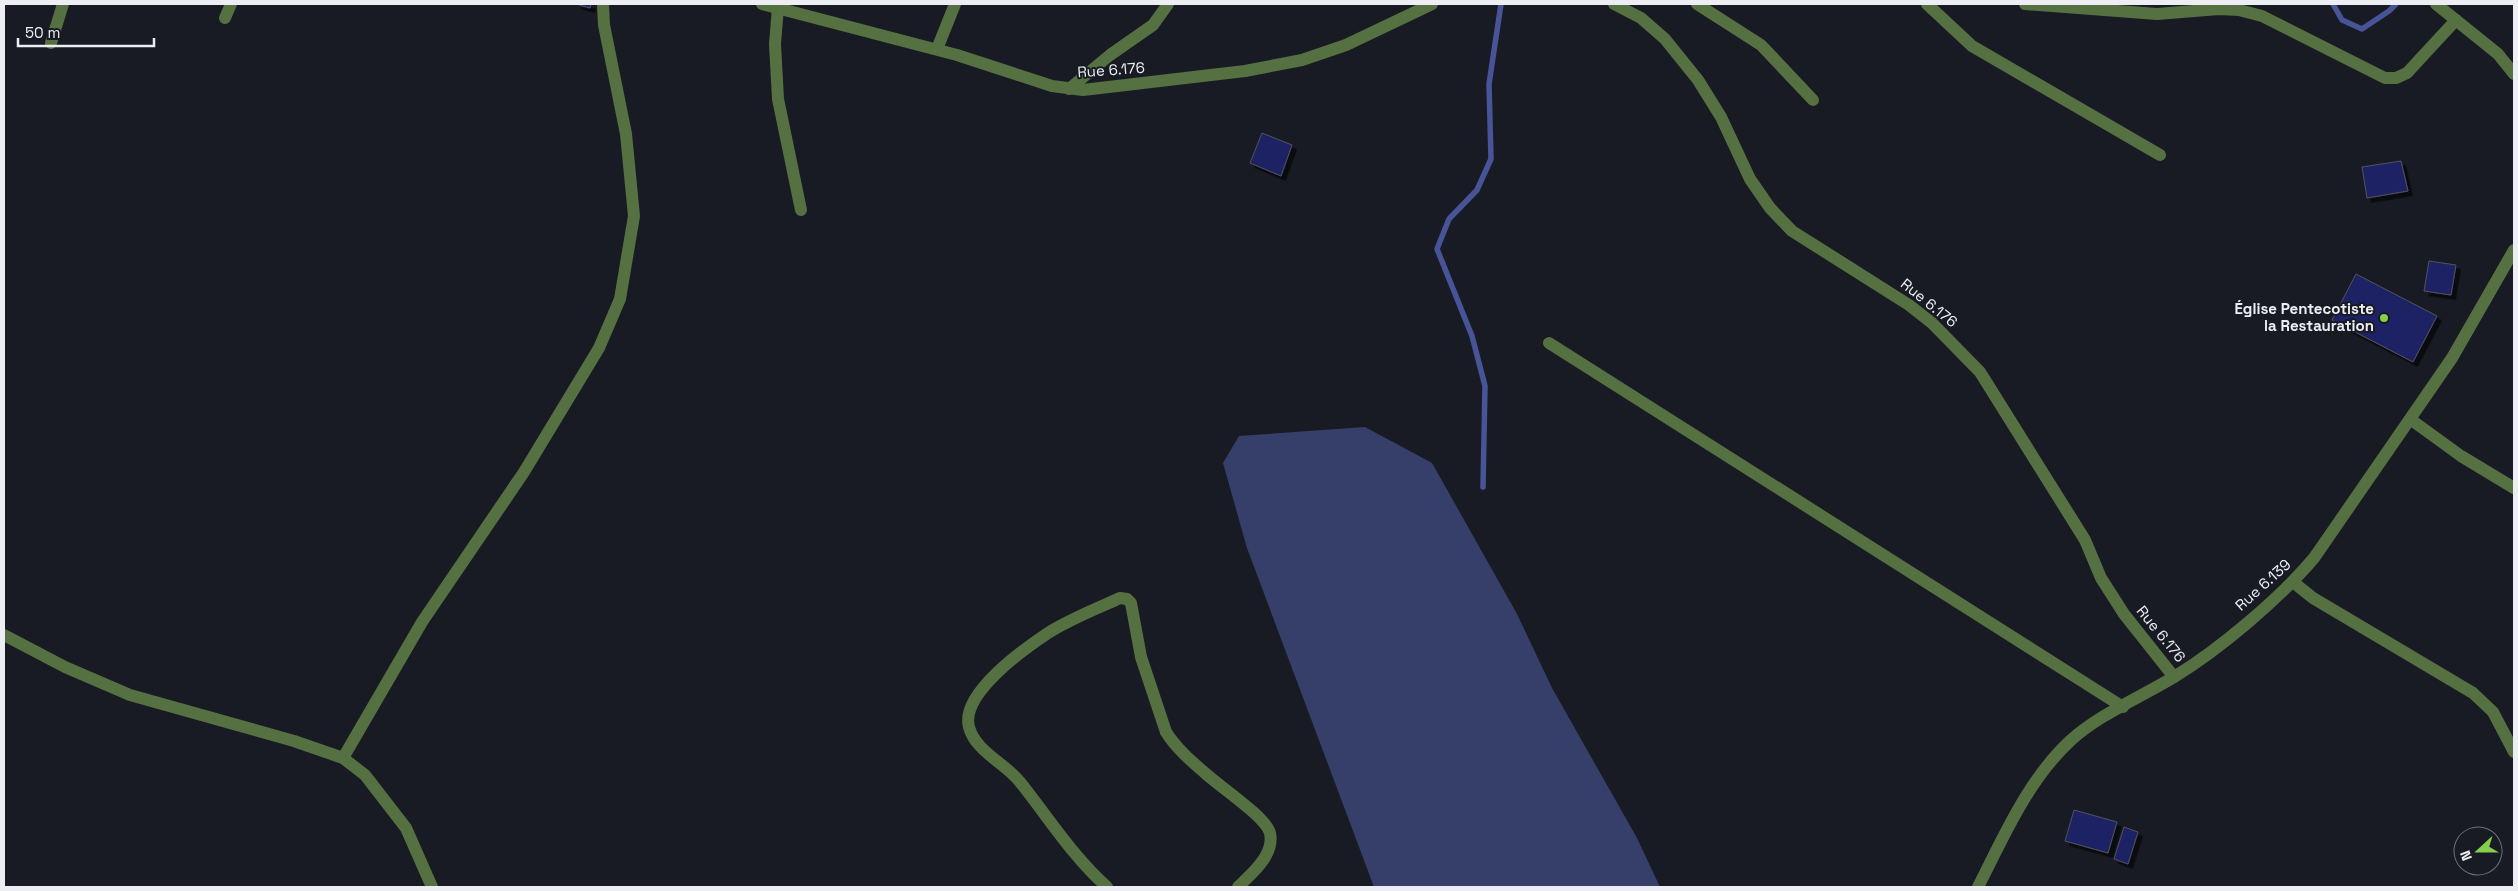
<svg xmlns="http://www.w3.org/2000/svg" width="2518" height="891" font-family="'Space Grotesk',sans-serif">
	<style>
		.green { fill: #363f6a }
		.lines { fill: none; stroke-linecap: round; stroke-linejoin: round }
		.stream { stroke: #475498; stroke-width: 5.5 }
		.building { fill: #1e2363; stroke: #50535d; filter: url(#shadow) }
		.minor { stroke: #557142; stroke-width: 12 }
		.tertiary { stroke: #557142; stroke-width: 12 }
		.poi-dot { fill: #85cf4c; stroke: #191b24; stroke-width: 2 }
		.labels { text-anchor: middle; stroke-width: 4; stroke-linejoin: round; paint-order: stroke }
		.street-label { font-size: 15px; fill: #eceef4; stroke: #191b24 }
		.poi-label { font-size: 15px; font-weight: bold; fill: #eceef4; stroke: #191b24; text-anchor: end }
	</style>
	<defs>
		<filter id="shadow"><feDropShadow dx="4.5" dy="4.5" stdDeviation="0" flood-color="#0009"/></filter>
	</defs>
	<rect width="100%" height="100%" fill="#191b24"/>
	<!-- green -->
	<path class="green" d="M1365 427 1432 463 1517 614 1552 688 1637 838 1660 887H1374L1247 548 1223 463 1239 436Z"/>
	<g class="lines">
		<!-- stream -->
		<g class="stream">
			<path d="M2333 4 2342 20 2362 29 2389 11 2396 4"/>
			<path d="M1483 487 1485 386 1472 336 1437 249 1449 219 1477 190 1491 159 1489 84 1501 4"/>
		</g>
	</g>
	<!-- building -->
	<g class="building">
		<path d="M576 4H591L590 8Z"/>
		<path d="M1262 133 1292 145 1281 176 1250 163Z"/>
		<path d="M2401 161 2408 191 2367 198 2362 167Z"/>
		<path d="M2429 261 2456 265 2451 295 2424 291Z"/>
		<path d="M2356 274 2437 316 2413 362 2332 320Z"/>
		<path d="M2074 810 2117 822 2108 853 2065 841Z"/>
		<path d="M2124 827 2138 832 2128 864 2114 859Z"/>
	</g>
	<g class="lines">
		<!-- minor -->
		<g class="minor">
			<path d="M762 4 957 55 1052 86 1083 90 1245 71 1302 60 1346 45 1432 4"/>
			<path d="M1614 4 1641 18 1665 39 1698 80 1721 117 1750 179 1770 208 1792 231 1909 305 1932 323 1980 372 2085 540 2101 578 2124 614 2174 677"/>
			<path d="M1697 4 1761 45 1813 100"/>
			<path d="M1927 4 1972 46 2160 155"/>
			<path d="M2025 4 2157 14 2219 9 2239 10 2262 16 2385 78H2396L2407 73 2456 20"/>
			<path d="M778 7 775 44 778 99 801 210"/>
			<path d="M225 18 231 4"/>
			<path d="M51 43 63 4"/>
			<path d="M937 49 955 4"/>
			<path d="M1069 89 1110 55 1153 25 1168 4"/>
			<path d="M1549 343 2123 707"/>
			<path d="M2410 419 2461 456 2514 488"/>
			<path d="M2293 582 2313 598 2473 693 2493 712 2514 752"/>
			<path d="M4 635 65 667 130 695 294 741 343 758 365 775 406 828 432 887"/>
			<path d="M343 758 422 622 524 472 599 348 620 299 634 216 626 134 604 25 603 4"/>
			<path d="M1107 887C1073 857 1048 817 1020 782 1005 763 975 751 969 727 960 694 1024 649 1048 633 1070 619 1096 609 1120 598L1127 599 1131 603 1141 657 1166 732C1176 748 1191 761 1205 773 1219 786 1266 817 1270 833 1275 855 1251 874 1238 887"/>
		</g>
		<!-- tertiary -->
		<g class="tertiary">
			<path d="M2436 4 2498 54 2514 74"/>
			<path d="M1978 887C2004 836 2028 780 2070 741 2098 715 2141 697 2174 677 2220 649 2279 599 2314 558L2452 358 2514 250"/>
		</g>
	</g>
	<!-- markers -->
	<circle class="poi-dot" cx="2384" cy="318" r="5"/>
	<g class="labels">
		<!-- street labels -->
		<g class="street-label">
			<text transform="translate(1111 70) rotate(-4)" y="5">Rue 6.176</text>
			<text transform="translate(1929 303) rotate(39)" y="5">Rue 6.176</text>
			<text transform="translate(2263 585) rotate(-42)" y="5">Rue 6.139</text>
			<text transform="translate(2161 634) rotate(51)" y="5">Rue 6.176</text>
		</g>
		<!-- poi labels -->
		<g class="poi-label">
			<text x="2374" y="314">Église Pentecotiste<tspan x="2374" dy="17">la Restauration</tspan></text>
		</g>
	</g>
	<!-- border -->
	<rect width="2518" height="891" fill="none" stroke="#eceef4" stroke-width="10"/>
	<!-- north arrow -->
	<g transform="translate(2478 851) rotate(249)"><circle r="24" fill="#191b24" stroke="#6d6f77"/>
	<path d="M0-4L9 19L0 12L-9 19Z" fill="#85cf4c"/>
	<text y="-8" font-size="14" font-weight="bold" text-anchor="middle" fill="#eceef4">N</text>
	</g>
	<!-- scale -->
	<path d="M18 38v8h136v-8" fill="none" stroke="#eceef4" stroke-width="2.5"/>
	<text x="25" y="38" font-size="15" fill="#eceef4" stroke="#191b24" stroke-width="4" paint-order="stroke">50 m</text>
</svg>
